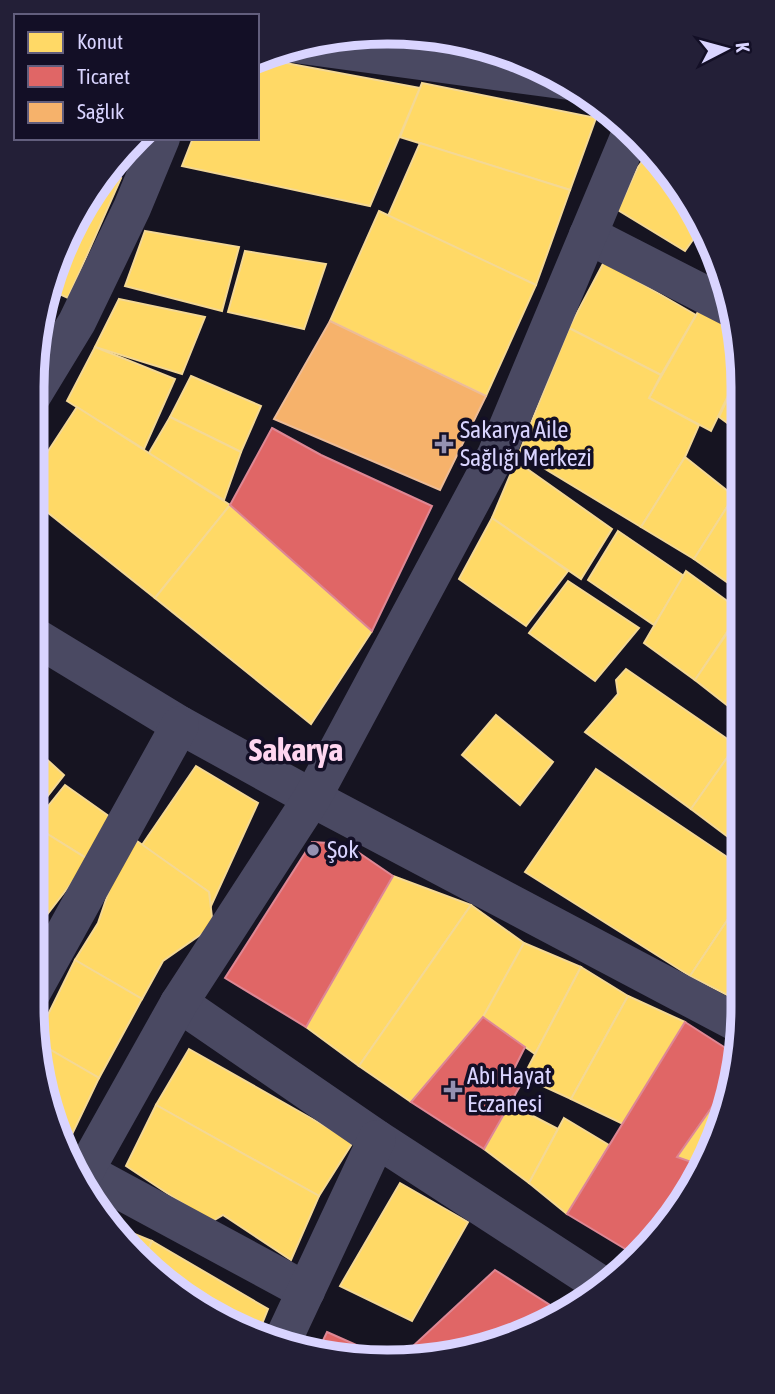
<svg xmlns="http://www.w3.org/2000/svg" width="775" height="1394" font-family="'Asap Condensed',sans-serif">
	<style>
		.homes { fill: #ffd966; stroke: #f4d894; stroke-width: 2 }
		.shops { fill: #e06666; stroke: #de8794; stroke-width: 2 }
		.health { fill: #f6b26b; stroke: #edbc97; stroke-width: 2 }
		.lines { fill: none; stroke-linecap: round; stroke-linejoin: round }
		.street { stroke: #4a4962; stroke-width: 38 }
		.poi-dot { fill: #9591b1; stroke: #130f26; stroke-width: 2.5 }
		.labels { text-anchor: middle; stroke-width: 7; stroke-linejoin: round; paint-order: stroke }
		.poi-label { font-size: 24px; fill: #d9d4ff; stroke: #130f26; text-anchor: start }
		.district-label { font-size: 32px; font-weight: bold; fill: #ffd6f0; stroke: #130f26 }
		.rim { fill: none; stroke: #d9d4ff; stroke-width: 9 }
	</style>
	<rect width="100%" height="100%" fill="#161421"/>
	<!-- homes -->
	<g class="homes">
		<path d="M264 59 420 88 370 206 182 166 193 138H257V62Z"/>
		<path d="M422 83 596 118 570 190 400 137Z"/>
		<path d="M420 143 570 190 536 285 388 216Z"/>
		<path d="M650 151 683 189 702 227 685 251 618 210 638 167Z"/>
		<path d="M111 174 121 178 68 298 46 288 79 210Z"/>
		<path d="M379 211 536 285 486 396 330 321Z"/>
		<path d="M145 231 239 247 222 311 125 286Z"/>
		<path d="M245 251 326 264 304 329 228 312Z"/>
		<path d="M604 262 696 315 661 375 569 328Z"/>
		<path d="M119 299 205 317 182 374 95 347Z"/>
		<path d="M699 310 738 330 741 341V369L711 431 649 398Z"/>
		<path d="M569 328 661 375 649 398 699 425 685 457 641 527 519 453Z"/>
		<path d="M95 347 175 379 144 449 67 401Z"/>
		<path d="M741 369V433L719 417Z"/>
		<path d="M191 376 261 406 241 452 170 417Z"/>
		<path d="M77 407 230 505 155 598 32 500V453L41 462Z"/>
		<path d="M170 417 241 452 224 500 149 453Z"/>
		<path d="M685 457 734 496 694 559 641 527Z"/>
		<path d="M516 461 612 529 581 579 492 518Z"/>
		<path d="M734 496 741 501V592L694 559Z"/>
		<path d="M230 505 372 631 311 724 155 598Z"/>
		<path d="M492 518 568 571 526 626 459 579Z"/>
		<path d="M618 531 684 576 654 625 588 580Z"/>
		<path d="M686 571 741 611 695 680 644 643Z"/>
		<path d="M568 581 639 628 595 681 529 633Z"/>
		<path d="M741 613 742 717 695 680Z"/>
		<path d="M626 669 736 745 691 809 585 732 618 694 616 680Z"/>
		<path d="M496 715 553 762 520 805 462 755Z"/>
		<path d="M736 745 742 748V842L740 846 691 809Z"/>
		<path d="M32 746 64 775 32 816Z"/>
		<path d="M196 766 258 803 211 906 209 892 142 845Z"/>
		<path d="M596 769 742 867V898L690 976 525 872Z"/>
		<path d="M65 785 113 819 93 862 33 825Z"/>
		<path d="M33 825 89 860 46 916 32 900Z"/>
		<path d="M137 841 209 892 213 926 163 961 142 999 75 960 98 923 118 865Z"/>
		<path d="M393 876 471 905 359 1066 306 1027Z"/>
		<path d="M742 898 743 1003 690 976Z"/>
		<path d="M471 905 524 943 483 1017 411 1102 359 1066Z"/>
		<path d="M32 909 49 928 32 959Z"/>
		<path d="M524 943 581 967 535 1054 483 1017Z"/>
		<path d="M75 960 142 999 99 1078 37 1042V1037Z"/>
		<path d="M581 967 628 996 571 1099 523 1077Z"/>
		<path d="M628 996 685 1022 623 1124 571 1099Z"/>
		<path d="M37 1042 99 1078 65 1149 51 1121Z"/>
		<path d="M189 1049 353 1142 319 1196 156 1105Z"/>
		<path d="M735 1074 731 1099 703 1166 677 1157Z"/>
		<path d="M510 1104 558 1129 529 1183 484 1149Z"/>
		<path d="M156 1105 319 1196 291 1260 223 1215 211 1222 126 1166Z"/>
		<path d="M564 1118 609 1145 567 1214 529 1183Z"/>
		<path d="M400 1183 468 1222 412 1321 340 1286Z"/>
		<path d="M105 1222 152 1241 144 1259 105 1224Z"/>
		<path d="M152 1241 268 1309 258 1334 190 1303 144 1259Z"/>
	</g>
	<!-- shops -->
	<g class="shops">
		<path d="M272 428 321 455 432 506 372 631 230 505Z"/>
		<path d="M312 842 346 844 393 876 306 1027 225 978Z"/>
		<path d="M483 1017 525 1047 509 1079 520 1086 484 1149 411 1102Z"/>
		<path d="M685 1022 738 1056 735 1074 677 1157 703 1166 696 1184 637 1256 567 1214Z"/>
		<path d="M495 1270 561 1312 524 1335 411 1362 398 1360Z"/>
		<path d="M327 1332 390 1360 317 1353Z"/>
	</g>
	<!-- health -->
	<path class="health" d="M330 321 486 396 440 490 274 419Z"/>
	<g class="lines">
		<!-- street -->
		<g class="street">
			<path d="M295 44 569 81"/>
			<path d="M588 235 733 309"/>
			<path d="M32 396 77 322 132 208 161 138"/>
			<path d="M32 635 180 725 312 798 743 1026"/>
			<path d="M32 992 180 725"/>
			<path d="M179 1003 377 1139 603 1286"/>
			<path d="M84 1171 306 1291"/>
			<path d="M81 1178 179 1003 312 798 496 455 632 130"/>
			<path d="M281 1344 377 1139"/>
		</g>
	</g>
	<!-- markers -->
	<g class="poi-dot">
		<path d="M440.5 433.5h7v7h7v7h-7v7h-7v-7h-7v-7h7z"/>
		<circle cx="313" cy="850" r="7"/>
		<path d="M449.5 1079.5h7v7h7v7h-7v7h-7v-7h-7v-7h7z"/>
	</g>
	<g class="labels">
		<!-- poi labels -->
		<g class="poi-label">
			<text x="460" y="438">Sakarya Aile<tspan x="460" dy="28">Sağlığı Merkezi</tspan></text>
			<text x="327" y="858">Şok</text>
			<text x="467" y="1084">Abı Hayat<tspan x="467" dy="28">Eczanesi</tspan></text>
		</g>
		<!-- district labels -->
		<g class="district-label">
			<text x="296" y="761">Sakarya</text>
		</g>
	</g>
	<!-- crop -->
	<path d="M0 0H775V1394H0ZM387 44H388A343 343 0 0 1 731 387V1007A343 343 0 0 1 388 1350H387A343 343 0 0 1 44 1007V387A343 343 0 0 1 387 44Z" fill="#231f37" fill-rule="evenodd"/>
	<path class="rim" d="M387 44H388A343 343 0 0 1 731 387V1007A343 343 0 0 1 388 1350H387A343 343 0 0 1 44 1007V387A343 343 0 0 1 387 44Z"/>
	<!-- legend -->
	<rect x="14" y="14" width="245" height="126" fill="#130f26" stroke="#625e7d" stroke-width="2"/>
	<rect x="28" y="32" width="35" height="21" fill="#ffd966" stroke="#625e7d" stroke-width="2"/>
	<text x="77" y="49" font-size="21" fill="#d9d4ff">Konut</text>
	<rect x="28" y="66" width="35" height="21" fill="#e06666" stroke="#625e7d" stroke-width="2"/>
	<text x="77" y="84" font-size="21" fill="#d9d4ff">Ticaret</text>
	<rect x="28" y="102" width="35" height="21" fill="#f6b26b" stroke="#625e7d" stroke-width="2"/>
	<text x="77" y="119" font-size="21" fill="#d9d4ff">Sağlık</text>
	<!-- north arrow -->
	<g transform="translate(726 49) rotate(84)" stroke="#130f26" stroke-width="5" paint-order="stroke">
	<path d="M0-5L12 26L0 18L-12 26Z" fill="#d9d4ff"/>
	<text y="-10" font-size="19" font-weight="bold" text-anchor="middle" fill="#d9d4ff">K</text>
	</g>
</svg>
